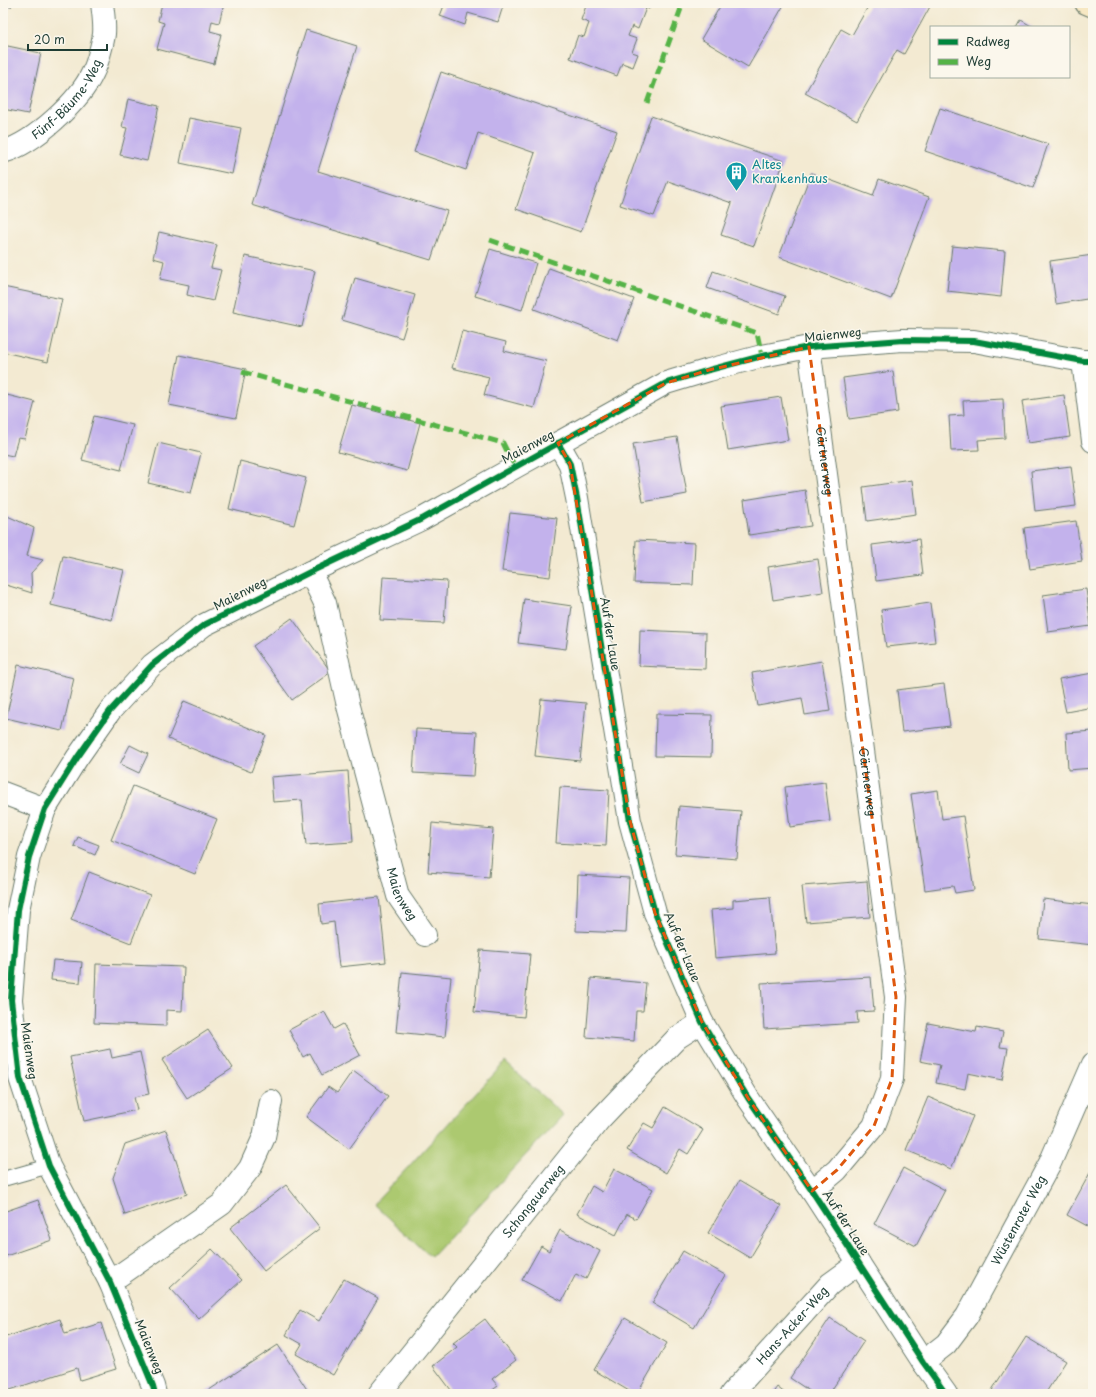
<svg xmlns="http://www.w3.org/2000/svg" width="1096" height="1397" font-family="'Playpen Sans',sans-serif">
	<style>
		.green { fill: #acc970; stroke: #668352 }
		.building { fill: #c3b2ec }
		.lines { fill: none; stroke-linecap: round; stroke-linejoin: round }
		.lane-casing { stroke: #697a6b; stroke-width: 16 }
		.street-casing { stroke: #697a6b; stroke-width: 24 }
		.secondary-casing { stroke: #697a6b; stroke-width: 24 }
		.lane { stroke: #fff; stroke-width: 14 }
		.street { stroke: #fff; stroke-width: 22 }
		.secondary { stroke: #f7e8c3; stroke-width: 22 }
		.quiet { stroke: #55b346; stroke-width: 5; stroke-dasharray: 10 5; stroke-linecap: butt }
		.cycleway-casing { stroke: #fbf7ec; stroke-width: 8 }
		.cycleway { stroke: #00873e; stroke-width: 6 }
		.marked { fill: none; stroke: #de580e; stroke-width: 3; stroke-dasharray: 8 5; stroke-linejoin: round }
		.labels { text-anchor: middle; stroke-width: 3; stroke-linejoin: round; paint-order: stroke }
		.street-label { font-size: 12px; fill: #1f3d34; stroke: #fbf7ec }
		.culture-label { font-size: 12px; fill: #0d838f; stroke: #fbf7ec; text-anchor: start }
	</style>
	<rect width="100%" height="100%" fill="#fbf7ec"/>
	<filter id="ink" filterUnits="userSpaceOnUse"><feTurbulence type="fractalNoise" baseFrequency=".025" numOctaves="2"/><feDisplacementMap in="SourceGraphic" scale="8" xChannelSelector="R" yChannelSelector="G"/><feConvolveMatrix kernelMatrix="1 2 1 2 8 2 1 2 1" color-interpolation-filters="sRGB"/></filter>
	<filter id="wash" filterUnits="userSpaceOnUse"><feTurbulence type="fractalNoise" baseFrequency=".012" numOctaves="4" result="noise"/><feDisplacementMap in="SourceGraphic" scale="16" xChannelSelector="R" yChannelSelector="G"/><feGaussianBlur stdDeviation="0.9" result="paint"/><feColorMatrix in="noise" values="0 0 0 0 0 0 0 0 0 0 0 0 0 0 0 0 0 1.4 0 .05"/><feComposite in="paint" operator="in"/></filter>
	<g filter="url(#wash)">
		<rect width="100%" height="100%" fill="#f3ead2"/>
		<!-- green -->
		<path class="green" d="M505 1062 563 1115 431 1257 374 1204Z"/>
		<g id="blocks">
			<!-- building -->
			<g class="building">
				<path d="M3 3H12L11 7 3 5Z"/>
				<path d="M162 3H224L219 23 212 21 210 31 221 34 214 64 157 49 164 23 158 21Z"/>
				<path d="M445 3H504L498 22 468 13 465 25 440 16Z"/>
				<path d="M587 3H652L649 9 646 8 638 29 632 26 628 36 637 39 632 52 638 54 633 67 622 63 617 76 570 58 578 35 584 37 589 23 581 20Z"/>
				<path d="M722 3H792L790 6 785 3 748 67 701 39Z"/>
				<path d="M870 3H932L904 54 897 50 857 121 805 93 841 29 852 35Z"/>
				<path d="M1021 20 1033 27H1017Z"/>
				<path d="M306 30 357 46 318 171 447 211 431 260 252 205Z"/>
				<path d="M3 45 41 53 28 114 3 109Z"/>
				<path d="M441 72 617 131 581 232 516 209 535 153 478 133 466 170 414 152Z"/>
				<path d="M128 99 159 106 147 161 120 155 127 128 122 127Z"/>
				<path d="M940 108 1048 144 1033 188 925 151Z"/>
				<path d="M651 116 784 161 754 246 721 235 732 203 668 181 654 216 620 205Z"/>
				<path d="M189 118 241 128 232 174 180 163Z"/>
				<path d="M811 173 873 196 879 179 929 197 891 299 779 257Z"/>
				<path d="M159 232 217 245 211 268 221 270 213 301 187 295 189 285 160 279 164 261 153 258Z"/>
				<path d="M952 246 1005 251 1001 297 947 291Z"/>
				<path d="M490 249 536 263 522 310 475 296Z"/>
				<path d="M1093 255V298L1056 304 1050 261Z"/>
				<path d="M245 256 315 271 302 327 233 312Z"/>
				<path d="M549 268 634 299 618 340 534 309Z"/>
				<path d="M713 271 785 296 779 314 707 288Z"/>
				<path d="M355 278 415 295 402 338 342 320Z"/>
				<path d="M3 287 62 299 48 362 3 352Z"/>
				<path d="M462 331 506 342 504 351 546 361 534 408 484 395 489 377 452 368Z"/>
				<path d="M179 355 246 369 236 418 169 405Z"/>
				<path d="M893 371 898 412 849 419 843 378Z"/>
				<path d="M3 394 35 402 25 439 18 438 13 456 3 454Z"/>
				<path d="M1064 395 1070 437 1028 443 1022 401Z"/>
				<path d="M781 397 788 440 728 450 721 406Z"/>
				<path d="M1003 399 1005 438 978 440 979 450 951 451 949 416 964 415 963 401Z"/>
				<path d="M352 405 420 423 407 471 338 452Z"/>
				<path d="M94 416 133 425 121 470 82 460Z"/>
				<path d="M677 437 687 494 643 502 633 444Z"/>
				<path d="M158 443 201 453 191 493 148 483Z"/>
				<path d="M240 461 306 478 294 525 229 509Z"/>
				<path d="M1071 466 1076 506 1035 511 1031 471Z"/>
				<path d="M912 480 916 514 867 521 863 487Z"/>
				<path d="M805 490 811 526 749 535 744 500Z"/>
				<path d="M510 513 557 518 550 577 502 571Z"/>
				<path d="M3 514 34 528 27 556 43 560 31 573 32 593 3 584Z"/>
				<path d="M1076 521 1082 561 1030 569 1024 528Z"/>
				<path d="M919 539 923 575 876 581 872 545Z"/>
				<path d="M636 540 695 543 693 585 634 583Z"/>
				<path d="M63 556 124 570 112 620 51 605Z"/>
				<path d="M818 559 823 592 773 600 768 567Z"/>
				<path d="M383 577 447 581 444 623 380 620Z"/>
				<path d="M1086 589 1091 626 1048 632 1043 595Z"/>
				<path d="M524 599 572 606 566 649 518 643Z"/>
				<path d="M930 603 935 642 886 647 881 610Z"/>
				<path d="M292 618 331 672 292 700 253 646Z"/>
				<path d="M640 630 706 633 705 669 639 666Z"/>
				<path d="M822 661 830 711 805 715 802 698 758 706 752 673Z"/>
				<path d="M18 665 74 678 62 731 6 718Z"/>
				<path d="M1093 673V707L1066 712 1059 679Z"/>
				<path d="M944 684 950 726 902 732 897 690Z"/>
				<path d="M541 699 586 703 580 761 535 756Z"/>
				<path d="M184 701 266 735 251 772 168 739Z"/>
				<path d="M656 714 712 715 711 757 655 756Z"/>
				<path d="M416 729 477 732 474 776 413 773Z"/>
				<path d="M1093 731V768L1068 770 1066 733Z"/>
				<path d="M130 745 148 754 139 773 120 764Z"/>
				<path d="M348 771 353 842 306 845 302 800 273 802 271 777Z"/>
				<path d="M825 782 830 821 790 827 785 787Z"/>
				<path d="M133 786 217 819 195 874 111 840Z"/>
				<path d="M560 787 609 790 606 846 556 843Z"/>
				<path d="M938 790 942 819 963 816 974 890 955 893 953 886 925 890 911 794Z"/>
				<path d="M679 806 741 811 737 859 675 854Z"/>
				<path d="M432 823 493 829 489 877 428 872Z"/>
				<path d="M78 837 99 845 95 855 74 846Z"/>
				<path d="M89 872 150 895 131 943 71 920Z"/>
				<path d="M578 875 629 878 626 933 576 931Z"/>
				<path d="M867 881 870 917 806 922 802 886Z"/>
				<path d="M379 897 386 962 339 967 334 922 321 924 319 904Z"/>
				<path d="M770 897 775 953 715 958 711 910 733 908V900Z"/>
				<path d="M1043 899 1093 905V945L1039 939Z"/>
				<path d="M480 950 530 954 524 1017 474 1012Z"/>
				<path d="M53 960 82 962 80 983 51 980Z"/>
				<path d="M96 964 184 967 182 1011 166 1010V1026L94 1023Z"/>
				<path d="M402 972 451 977 445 1037 396 1032Z"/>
				<path d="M871 977 874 1011 857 1012 858 1023 764 1029 761 983Z"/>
				<path d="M591 978 646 983 643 1011H636L634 1041 586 1037Z"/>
				<path d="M324 1011 334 1029 343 1024 360 1055 322 1075 310 1053 303 1057 289 1030Z"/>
				<path d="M928 1023 976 1032 977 1027 1003 1032 1000 1047 1008 1048 1002 1080 968 1073 965 1089 936 1083 940 1065 920 1061Z"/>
				<path d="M208 1030 233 1068 187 1098 162 1060Z"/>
				<path d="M110 1049 112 1058 140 1052 149 1094 134 1097 137 1110 84 1121 70 1057Z"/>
				<path d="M353 1070 388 1096 349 1149 306 1117 328 1087 337 1093Z"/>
				<path d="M928 1097 973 1116 951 1169 906 1150Z"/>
				<path d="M665 1107 703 1130 688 1154 680 1149 666 1173 627 1150 644 1123 653 1128Z"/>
				<path d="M166 1130 187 1194 125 1215 113 1178 125 1144Z"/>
				<path d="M903 1168 945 1190 916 1246 874 1224Z"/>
				<path d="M614 1169 653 1189 636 1219 627 1214 616 1235 577 1214 592 1186 602 1192Z"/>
				<path d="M1091 1171 1093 1172V1229L1067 1215Z"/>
				<path d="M739 1181 781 1206 750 1258 708 1233Z"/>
				<path d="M286 1185 320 1228 264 1271 230 1228Z"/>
				<path d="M38 1200 52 1240 3 1257V1212Z"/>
				<path d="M560 1230 600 1251 586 1279 576 1274 562 1301 522 1280 541 1246 549 1251Z"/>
				<path d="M212 1249 242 1280 199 1319 170 1288Z"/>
				<path d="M683 1251 725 1275 694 1328 652 1303Z"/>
				<path d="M344 1279 378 1298 333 1375 296 1354 302 1344 286 1335 300 1310 319 1321Z"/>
				<path d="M625 1318 667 1343 637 1394H634L594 1370Z"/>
				<path d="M830 1318 864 1341 829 1394H814L790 1378Z"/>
				<path d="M60 1319 65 1334 101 1323 116 1369 80 1380 77 1368 4 1392 3 1388V1338Z"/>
				<path d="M485 1319 516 1360 492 1379 498 1386 487 1394H454L433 1366 457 1347 453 1343Z"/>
				<path d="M1026 1337 1066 1361 1045 1394H999L992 1390Z"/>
				<path d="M278 1345 310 1394H203Z"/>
				<path d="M777 1387 786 1394H772Z"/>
			</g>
		</g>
	</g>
	<g filter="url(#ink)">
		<use href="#blocks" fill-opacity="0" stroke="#697a6b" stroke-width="1"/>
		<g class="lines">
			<defs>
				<path id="lane" d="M3 1179 49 1166"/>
				<g id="street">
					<path id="s1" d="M3 152C34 143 80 101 93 72 97 65 103 42 104 34 105 24 103 13 102 3"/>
					<path id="s2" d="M809 347 896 997 892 1079 874 1126 837 1170 812 1191"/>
					<path d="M1083 361 1093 441"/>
					<path d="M558 443 570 464 577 498 630 821 655 913 702 1022 748 1098 812 1191 923 1362 946 1394"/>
					<path id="s3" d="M310 572 325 603 348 706 398 896 425 935"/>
					<path d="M3 793 45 809"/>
					<path d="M110 1282 222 1204 250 1168 264 1137 271 1101"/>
					<path id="s4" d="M923 1362 946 1344 967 1316 1050 1163 1093 1064"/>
					<path d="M155 1394 153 1386 110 1282 49 1166 20 1078 11 1000 18 910 29 857 45 809 77 758 110 711 152 665 204 625 310 572 422 519 666 383 709 370 762 356 809 347 903 340 974 341 1083 361H1093"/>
					<path id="s5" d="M379 1394 599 1120 677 1038 702 1022"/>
					<path id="s6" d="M731 1394 830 1284 859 1263"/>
				</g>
				<path id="secondary" d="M1086 3 1093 6"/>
			</defs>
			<!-- lane casing -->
			<use href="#lane" class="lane-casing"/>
			<!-- street casing -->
			<use href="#street" class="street-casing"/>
			<!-- secondary casing -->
			<use href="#secondary" class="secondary-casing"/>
			<!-- lane -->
			<use href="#lane" class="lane"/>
			<!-- street -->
			<use href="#street" class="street"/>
			<!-- secondary -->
			<use href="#secondary" class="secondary"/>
			<!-- quiet -->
			<g class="quiet">
				<path d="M647 103 683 3"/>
				<path d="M490 240 757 333 762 356"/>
				<path d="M242 372 503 443 515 467"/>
			</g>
			<defs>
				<g id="cycleway">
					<path d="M558 443 570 464 577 498 630 821 655 913 702 1022 748 1098 812 1191 923 1362 946 1394"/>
					<path d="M155 1394 153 1386 110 1282 49 1166 20 1078 11 1000 18 910 29 857 45 809 77 758 110 711 152 665 204 625 310 572 422 519 666 383 709 370 762 356 809 347 903 340 974 341 1083 361H1093"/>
				</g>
			</defs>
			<!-- cycleway casing -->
			<use href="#cycleway" class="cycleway-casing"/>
			<!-- cycleway -->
			<use href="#cycleway" class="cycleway"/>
		</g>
	</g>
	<!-- marked area -->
	<path class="marked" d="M809 347 896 997 892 1079 874 1126 837 1170 812 1191 748 1098 702 1022 655 913 630 821 570 464 558 443 666 383 709 370Z"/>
	<!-- icons -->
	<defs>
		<symbol id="building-pin" viewBox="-11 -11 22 30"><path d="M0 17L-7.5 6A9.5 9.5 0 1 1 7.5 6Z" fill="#0f9aa8" stroke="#fbf7ec"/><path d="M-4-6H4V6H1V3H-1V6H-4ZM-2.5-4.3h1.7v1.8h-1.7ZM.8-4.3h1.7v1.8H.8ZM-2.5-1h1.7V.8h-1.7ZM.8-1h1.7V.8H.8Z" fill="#fff"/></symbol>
	</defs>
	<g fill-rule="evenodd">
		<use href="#building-pin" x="724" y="160" width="25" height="34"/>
	</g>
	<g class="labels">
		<!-- street labels -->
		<g class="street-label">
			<text dy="4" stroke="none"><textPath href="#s1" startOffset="85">Fünf-Bäume-Weg</textPath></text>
			<text transform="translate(833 335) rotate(-6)" y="4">Maienweg</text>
			<text transform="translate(528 447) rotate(-28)" y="4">Maienweg</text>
			<text dy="4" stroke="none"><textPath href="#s2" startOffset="115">Gärtnerweg</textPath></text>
			<text transform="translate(240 594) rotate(-27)" y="4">Maienweg</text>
			<text transform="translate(610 634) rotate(81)" y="4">Auf der Laue</text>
			<text dy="4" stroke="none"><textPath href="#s2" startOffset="439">Gärtnerweg</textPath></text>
			<text dy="4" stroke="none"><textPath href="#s3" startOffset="336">Maienweg</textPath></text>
			<text transform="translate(682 947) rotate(67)" y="4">Auf der Laue</text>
			<text transform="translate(29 1051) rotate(82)" y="4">Maienweg</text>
			<text dy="4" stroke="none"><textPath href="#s5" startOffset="247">Schongauerweg</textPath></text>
			<text dy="4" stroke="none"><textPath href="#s4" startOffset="173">Wüstenroter Weg</textPath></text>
			<text transform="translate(846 1223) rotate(57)" y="4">Auf der Laue</text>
			<text dy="4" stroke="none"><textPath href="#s6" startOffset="92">Hans-Acker-Weg</textPath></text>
			<text transform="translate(149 1347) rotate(68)" y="4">Maienweg</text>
		</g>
		<!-- culture labels -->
		<g class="culture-label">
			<text x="752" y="169">Altes<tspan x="752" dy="14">Krankenhaus</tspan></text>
		</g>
	</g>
	<!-- margin -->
	<rect width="1096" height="1397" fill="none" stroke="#fbf7ec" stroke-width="16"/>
	<!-- legend -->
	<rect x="930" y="26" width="140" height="52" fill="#fbf7ec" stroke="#a3ada2"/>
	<rect x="938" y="39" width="20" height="6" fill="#00873e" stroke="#a3ada2"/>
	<text x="966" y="46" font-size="12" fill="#1f3d34">Radweg</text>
	<rect x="938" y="59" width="20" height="6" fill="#55b346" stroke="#a3ada2"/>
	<text x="966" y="66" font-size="12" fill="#1f3d34">Weg</text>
	<!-- scale -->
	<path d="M28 44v6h79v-6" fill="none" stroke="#1f3d34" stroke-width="2"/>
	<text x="34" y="44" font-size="12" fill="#1f3d34" stroke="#fbf7ec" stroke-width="3" paint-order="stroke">20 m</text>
</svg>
